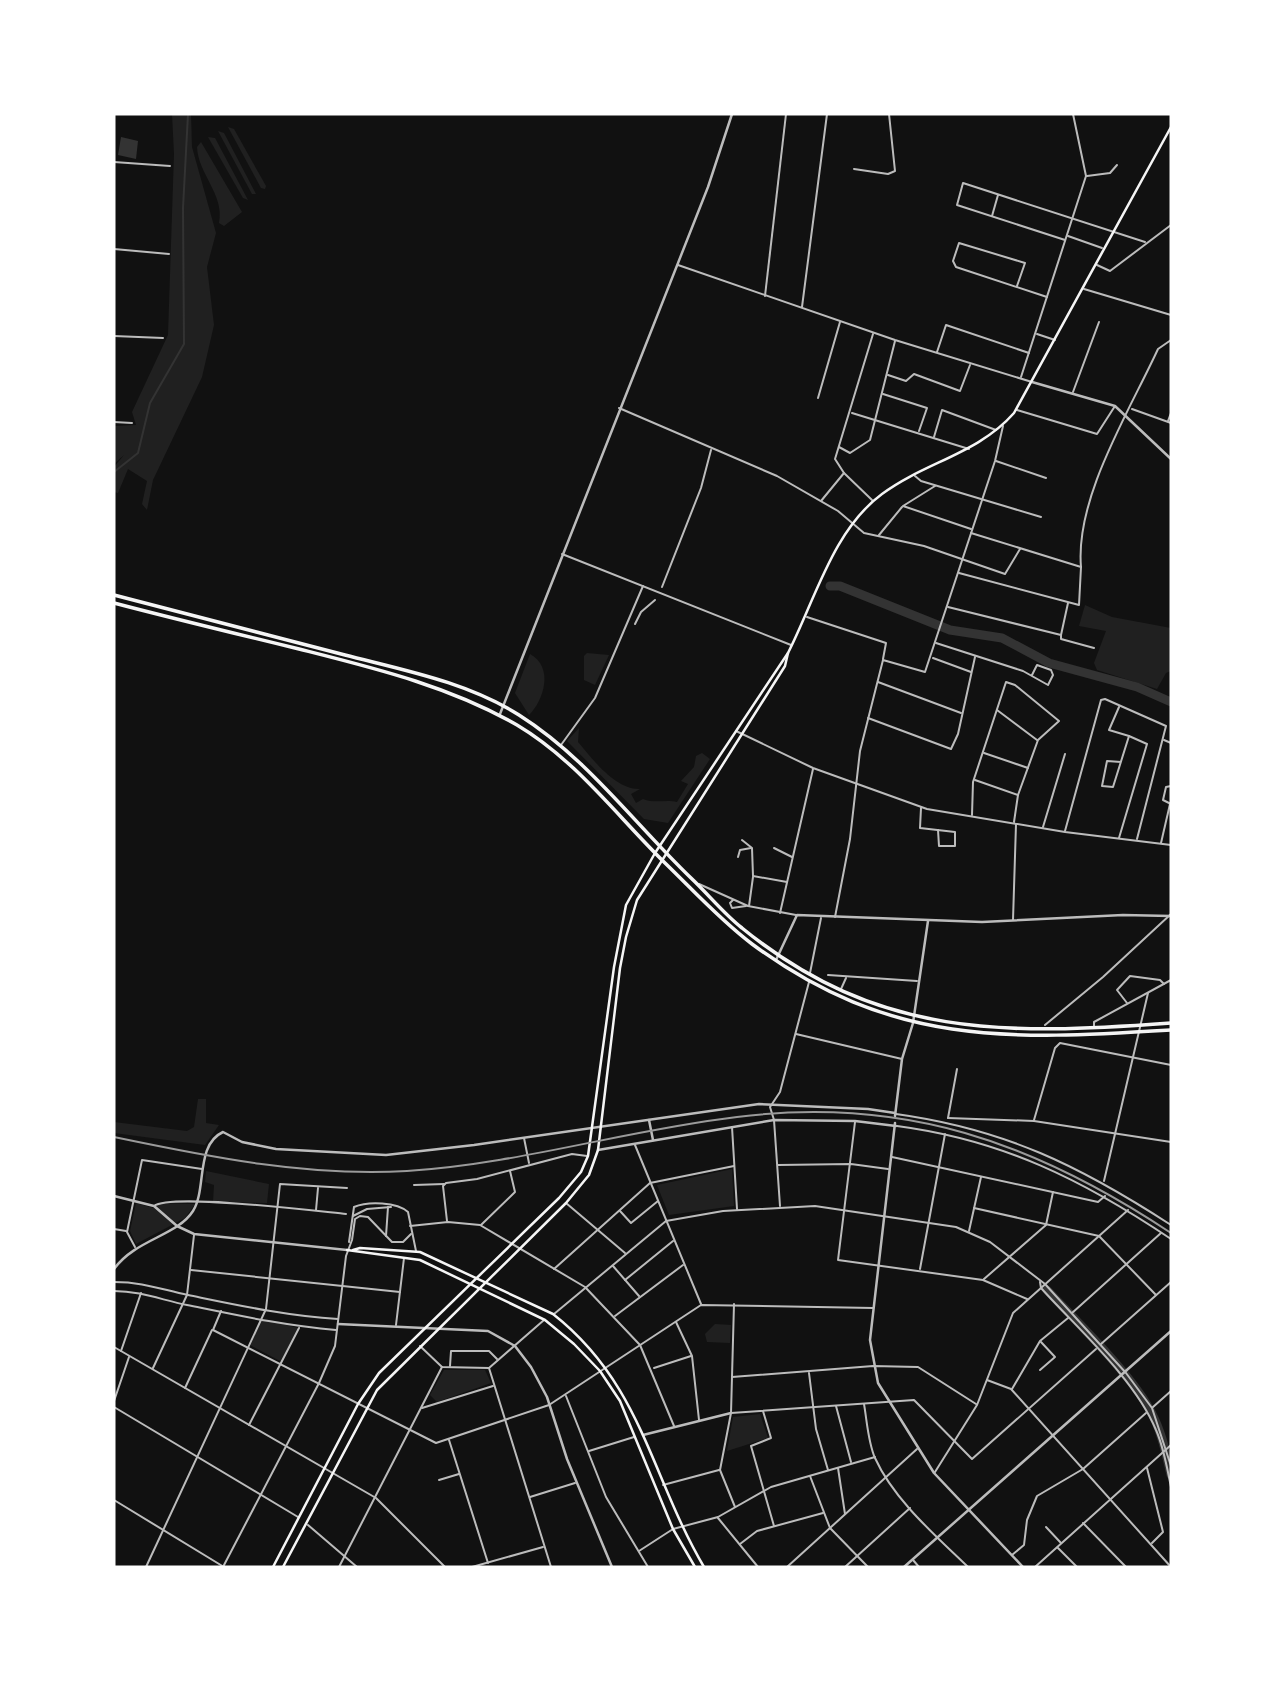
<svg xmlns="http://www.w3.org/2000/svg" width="1285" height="1681" font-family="'DM Sans',sans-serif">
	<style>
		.green { fill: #202020 }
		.water { fill: #333 }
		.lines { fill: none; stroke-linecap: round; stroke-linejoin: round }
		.stream { stroke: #333; stroke-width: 2 }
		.river { stroke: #333; stroke-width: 9 }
		.pedestrian { stroke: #bcbcbc; stroke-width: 2 }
		.minor { stroke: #bcbcbc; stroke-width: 2 }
		.tertiary { stroke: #bcbcbc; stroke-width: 2.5 }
		.secondary { stroke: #f5f5f5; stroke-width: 2.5 }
		.trunk { stroke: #f5f5f5; stroke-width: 3.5 }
		.rail { stroke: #9a9a9a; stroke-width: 2 }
	</style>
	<rect width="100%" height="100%" fill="#111"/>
	<!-- green -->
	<g class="green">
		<path d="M172 114H191L192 147 216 233 207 267 214 325 202 377 153 480 147 510 142 504 147 481 128 469 118 493 114 492V467L124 455 114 464V430L115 426 136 425 132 412 168 335 174 154Z"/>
		<path d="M228 127 234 129 266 186 265 189 261 188Z"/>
		<path d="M218 131 224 133 256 194H252Z"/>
		<path d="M208 137 215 138 248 200 243 198Z"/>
		<path d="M201 142 242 212 224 226 219 223C225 195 198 174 197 147Z"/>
		<path d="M1085 605 1112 617 1171 628V671L1166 673 1157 689 1097 670 1094 663 1106 631 1079 626Z"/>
		<path d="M587 653 609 655 595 685 584 680V656Z"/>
		<path d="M530 654C554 667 544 700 529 715L515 693Z"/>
		<path d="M579 728 578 742C593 760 616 790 640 789L631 794 636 803 643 799C656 804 665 799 677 802L688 784 681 781 694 767 696 756 702 753 710 759 668 823 644 819 567 741Z"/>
		<path d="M198 1099H206V1123L219 1125 205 1145 114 1133V1122L187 1131 194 1127Z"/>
		<path d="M732 1169 734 1206 669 1215 657 1185Z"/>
		<path d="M206 1171 269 1184 267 1203 213 1202 214 1185 205 1182Z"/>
		<path d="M136 1203 153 1208 161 1203 195 1204 185 1218 136 1244 130 1231Z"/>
		<path d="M262 1319 298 1328 282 1362 250 1345Z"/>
		<path d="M715 1324 731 1325 730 1343 707 1342 705 1334Z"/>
		<path d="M444 1370H485L491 1383 437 1402 430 1395Z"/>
		<path d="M760 1414 768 1438 727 1451 733 1417Z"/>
	</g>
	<!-- water -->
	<path class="water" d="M121 137 138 141 136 159 118 155Z"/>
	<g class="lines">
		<!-- stream -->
		<path class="stream" d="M114 472 138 453 150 403 184 344 183 208 188 114"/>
		<!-- river -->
		<g class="river">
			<path d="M830 586H840L950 630 1002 638 1049 663 1137 687 1171 702"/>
			<path d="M1047 1290C1076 1321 1134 1377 1152 1414 1162 1433 1166 1454 1171 1475"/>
		</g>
		<!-- pedestrian -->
		<path class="pedestrian" d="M1045 1025 1103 977 1171 914"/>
		<!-- minor -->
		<g class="minor">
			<path d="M114 162 170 166"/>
			<path d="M854 169 888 174 895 171 889 114"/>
			<path d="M1087 176 1110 173 1117 165"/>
			<path d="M992 216 998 195"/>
			<path d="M1068 236 1102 248"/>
			<path d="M1065 240 957 205 963 183 1145 242"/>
			<path d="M114 249 169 254"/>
			<path d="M678 265 895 340 1032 382"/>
			<path d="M1097 265 1110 271 1171 225"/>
			<path d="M1017 286 1025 263 959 243 953 261 956 267 1047 297"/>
			<path d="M1084 289 1171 315"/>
			<path d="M765 296 786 114"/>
			<path d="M802 307 827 114"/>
			<path d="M1037 334 1055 340"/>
			<path d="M114 336 163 338"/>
			<path d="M937 352 946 325 1029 353"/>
			<path d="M888 375 906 381 914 374 960 391 970 365"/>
			<path d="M1021 377 1086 176 1073 114"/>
			<path d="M1073 392 1099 322"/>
			<path d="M883 394 927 408 919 431"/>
			<path d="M818 398 840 322"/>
			<path d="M619 408 777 476 838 511 864 533 924 546 1005 574 1020 549"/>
			<path d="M1132 409 1171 423"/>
			<path d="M1017 410 1097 434 1115 406"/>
			<path d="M852 413 969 449"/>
			<path d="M1168 421 1171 413"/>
			<path d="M114 422 132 423"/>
			<path d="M934 437 942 410 996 430"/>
			<path d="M839 447 850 453 870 440 895 341"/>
			<path d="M996 461 1046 478"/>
			<path d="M915 476 921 481 1041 517"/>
			<path d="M935 486 903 506 971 529"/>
			<path d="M872 500 844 473 835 459 873 334"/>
			<path d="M821 501 844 473"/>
			<path d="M879 535 902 507"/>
			<path d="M562 554 791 645"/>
			<path d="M1081 567C1075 498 1129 412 1158 349L1171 340"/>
			<path d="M959 573 1079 605 1081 567 971 533"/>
			<path d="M662 587 701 488 711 450"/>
			<path d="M948 607 1061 635V639L1094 648"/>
			<path d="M807 617 886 643 883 659"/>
			<path d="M635 624 641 612 655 600"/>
			<path d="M1061 635 1068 603"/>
			<path d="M936 643 1023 671 1048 685 1053 675 1051 670 1037 665 1032 675"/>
			<path d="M933 658 971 672"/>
			<path d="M878 682 961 713"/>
			<path d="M1119 707 1109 730 1129 736 1113 787 1102 786 1107 761 1121 762"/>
			<path d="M997 710 1037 740"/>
			<path d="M868 718 951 749 958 734 975 657"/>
			<path d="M736 731 813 768 927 809 1065 832 1171 845"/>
			<path d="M1164 740 1171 743"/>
			<path d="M561 745 595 698 643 586"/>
			<path d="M984 753 1028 768"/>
			<path d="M975 780 1018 795"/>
			<path d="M1171 786 1166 787 1163 800 1171 804"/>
			<path d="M921 808 920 828 955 832V846H939L938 830"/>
			<path d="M972 815 973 782 1006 682 1015 685 1059 721 1038 740 1018 795 1014 822"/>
			<path d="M1043 827 1065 754"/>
			<path d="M1065 831 1101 700 1105 699 1166 726 1137 839"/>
			<path d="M1119 838 1147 744 1129 736"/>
			<path d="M742 840 752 848 753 876 787 882"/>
			<path d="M1161 843 1170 804"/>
			<path d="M774 848 792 857"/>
			<path d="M738 857 740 850 751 848"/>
			<path d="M699 884 748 906 796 915"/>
			<path d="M733 900 730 903 732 908 746 906"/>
			<path d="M749 906 753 877"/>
			<path d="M780 913 813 769"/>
			<path d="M835 917 850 839 860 751 883 660 925 672 995 461 1003 426"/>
			<path d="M1013 920 1016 824"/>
			<path d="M810 973 821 918"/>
			<path d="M828 975 917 981"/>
			<path d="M841 989 846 978"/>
			<path d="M1127 1003 1117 990 1130 976 1160 980 1164 984"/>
			<path d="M1094 1027V1022L1171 980"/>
			<path d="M796 1034 902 1059"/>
			<path d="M896 1114C1005 1129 1080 1166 1171 1225"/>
			<path d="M948 1118 1034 1121 1171 1142"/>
			<path d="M948 1118 957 1069"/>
			<path d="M1034 1120 1055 1048 1060 1043 1171 1065"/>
			<path d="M855 1122 838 1260 983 1280 1027 1299"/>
			<path d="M897 1126C1003 1140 1083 1180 1171 1239"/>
			<path d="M732 1127 737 1209"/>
			<path d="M524 1138 529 1163"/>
			<path d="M635 1145 701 1304"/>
			<path d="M892 1157 1098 1202 1105 1196"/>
			<path d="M778 1165 851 1164 888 1169"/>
			<path d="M1104 1181 1148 993"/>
			<path d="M414 1185 444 1184"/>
			<path d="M566 1203 625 1253"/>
			<path d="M154 1206C171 1193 316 1211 346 1214"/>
			<path d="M780 1206 774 1120 770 1107 780 1092 809 982"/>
			<path d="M974 1208 1099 1236 1128 1210"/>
			<path d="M316 1210 318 1188"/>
			<path d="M620 1211 631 1223 658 1201"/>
			<path d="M353 1216 367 1209 391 1207"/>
			<path d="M447 1221 443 1186 446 1183 477 1179 572 1154 587 1156"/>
			<path d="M481 1225 515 1192 510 1171"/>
			<path d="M410 1226 448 1222 480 1225 585 1287 640 1345 674 1426"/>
			<path d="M114 1229 126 1231"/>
			<path d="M969 1231 981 1177"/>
			<path d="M386 1236 388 1207"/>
			<path d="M349 1242 354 1207C368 1201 397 1202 408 1212L416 1251"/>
			<path d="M135 1247 127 1232 142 1160 202 1169"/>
			<path d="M613 1266 639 1296"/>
			<path d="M554 1269 650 1183 734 1166"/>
			<path d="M920 1269 945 1134"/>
			<path d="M191 1270 400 1292"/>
			<path d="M984 1279 1046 1225 1053 1192"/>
			<path d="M625 1280 673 1241"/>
			<path d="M114 1282C143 1282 160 1289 188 1295 237 1305 287 1316 338 1319"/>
			<path d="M1040 1282 1041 1288C1078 1329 1135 1379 1156 1430 1164 1448 1167 1468 1171 1487"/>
			<path d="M114 1291C140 1291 162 1300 187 1305 236 1315 286 1326 336 1330"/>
			<path d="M734 1304 731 1413 720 1470 735 1507"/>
			<path d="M221 1311 213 1330 436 1443 549 1405 701 1305 873 1308"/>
			<path d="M1072 1313 1161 1233"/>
			<path d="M554 1314 666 1221 723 1211 815 1206 956 1227 990 1242 1045 1284 1126 1373 1152 1408 1171 1466"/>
			<path d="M615 1316 683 1265"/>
			<path d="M676 1322 692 1356 699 1420"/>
			<path d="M396 1325 404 1258"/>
			<path d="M1101 1344 1171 1282"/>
			<path d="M420 1346 442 1367 489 1368 544 1320"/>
			<path d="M114 1347 376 1498 445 1567"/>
			<path d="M121 1351 141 1293"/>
			<path d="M450 1366 451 1351H489L497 1359"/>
			<path d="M153 1368 187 1295 194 1235"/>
			<path d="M489 1368 551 1567"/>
			<path d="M654 1368 691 1356"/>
			<path d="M1040 1370 1055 1357 1041 1342"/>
			<path d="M809 1373 816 1429 828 1470"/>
			<path d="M732 1377 873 1366 918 1367 976 1404"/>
			<path d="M987 1380 1011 1389 1171 1567"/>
			<path d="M185 1388 212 1330"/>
			<path d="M1012 1389 1040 1341 1068 1318"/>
			<path d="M566 1396 606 1497 648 1567"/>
			<path d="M114 1401 129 1357"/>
			<path d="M864 1404C867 1421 868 1442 875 1458 894 1500 936 1536 968 1567"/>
			<path d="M836 1406 851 1462"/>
			<path d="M114 1407 298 1517"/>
			<path d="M1153 1407 1171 1391"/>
			<path d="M422 1408 493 1386"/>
			<path d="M763 1411 771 1438 751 1446 774 1526"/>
			<path d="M731 1413 914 1400 972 1459 1096 1349"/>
			<path d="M249 1425 299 1328"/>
			<path d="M449 1440 488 1563"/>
			<path d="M589 1451 634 1437"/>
			<path d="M838 1468 845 1514"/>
			<path d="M1147 1468 1163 1532 1152 1543"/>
			<path d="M935 1472 977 1405 1013 1313 1099 1236 1156 1295"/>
			<path d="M810 1476 830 1528 868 1567"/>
			<path d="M439 1480 459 1474"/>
			<path d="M663 1485 719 1470"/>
			<path d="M530 1497 575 1483"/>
			<path d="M114 1500 224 1567"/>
			<path d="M718 1518 758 1567"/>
			<path d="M1083 1523 1126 1567"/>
			<path d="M308 1525 357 1567"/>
			<path d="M1046 1527 1061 1543"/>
			<path d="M740 1544 757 1531 823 1513"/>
			<path d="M1058 1548 1077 1567"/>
			<path d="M639 1551 673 1529 718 1517 771 1487 875 1457"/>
			<path d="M1012 1555 1024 1545 1027 1520 1037 1496 1083 1469 1146 1413"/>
			<path d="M913 1560 919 1567"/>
			<path d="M146 1567 266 1309 280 1184 347 1188"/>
			<path d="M223 1567 319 1383 335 1346 346 1256 352 1240 355 1219 360 1216 368 1217 392 1242H403L411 1234"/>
			<path d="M339 1567 442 1367"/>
			<path d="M472 1567 543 1547"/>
			<path d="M787 1567 917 1449"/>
			<path d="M845 1567 910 1508"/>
			<path d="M1035 1567 1171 1445"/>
		</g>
		<!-- tertiary -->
		<g class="tertiary">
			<path d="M1032 382 1115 406 1171 459"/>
			<path d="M500 714 708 187 732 114"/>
			<path d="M776 960 797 915 982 922 1123 915 1171 916"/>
			<path d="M895 1116 902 1059 913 1023 928 921"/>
			<path d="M649 1120 653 1140"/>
			<path d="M895 1123 870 1340 878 1383 934 1473 1023 1567"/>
			<path d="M598 1150 774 1120 855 1121 896 1126"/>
			<path d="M114 1196 154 1206 177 1226 194 1234 347 1250"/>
			<path d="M114 1269C136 1239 177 1236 193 1211 207 1189 195 1145 223 1132L242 1142 276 1149 386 1155 474 1145 759 1104 868 1109 895 1113"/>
			<path d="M338 1324 488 1331 515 1346 531 1367 547 1397 567 1459 612 1567"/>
			<path d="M643 1435 731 1413"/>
			<path d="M904 1567 1171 1331"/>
		</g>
		<!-- secondary -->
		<g class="secondary">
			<path d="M347 1250 420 1260 545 1320 574 1344 600 1371 620 1401 673 1529 695 1567"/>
			<path d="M353 1250 360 1248 420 1252 553 1314C642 1384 650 1475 704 1567"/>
			<path d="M273 1567 358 1404 379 1373 559 1198 581 1172 588 1156 614 967 626 905 655 853 788 653"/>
			<path d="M283 1567 377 1390 566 1203 589 1175 598 1150 620 968 626 937 637 900 785 666 788 653C815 600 833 530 882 494 925 462 978 454 1014 413L1171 127"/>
		</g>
		<!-- trunk -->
		<g class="trunk">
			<path d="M114 595C191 615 268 635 345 655 403 670 467 682 519 715 587 758 634 823 691 878 708 894 724 914 742 928 878 1039 1007 1035 1171 1023"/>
			<path d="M114 603C175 619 237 634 299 649 374 668 449 686 517 725 576 760 617 816 665 863 693 890 720 920 752 944 890 1046 1008 1040 1171 1030"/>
		</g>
		<!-- rail -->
		<path class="rail" d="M114 1137C210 1157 308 1177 407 1171 519 1164 626 1130 737 1117 903 1096 1034 1142 1171 1233"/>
	</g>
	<!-- border -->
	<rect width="1285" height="1681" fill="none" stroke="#ffffff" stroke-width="231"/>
</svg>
